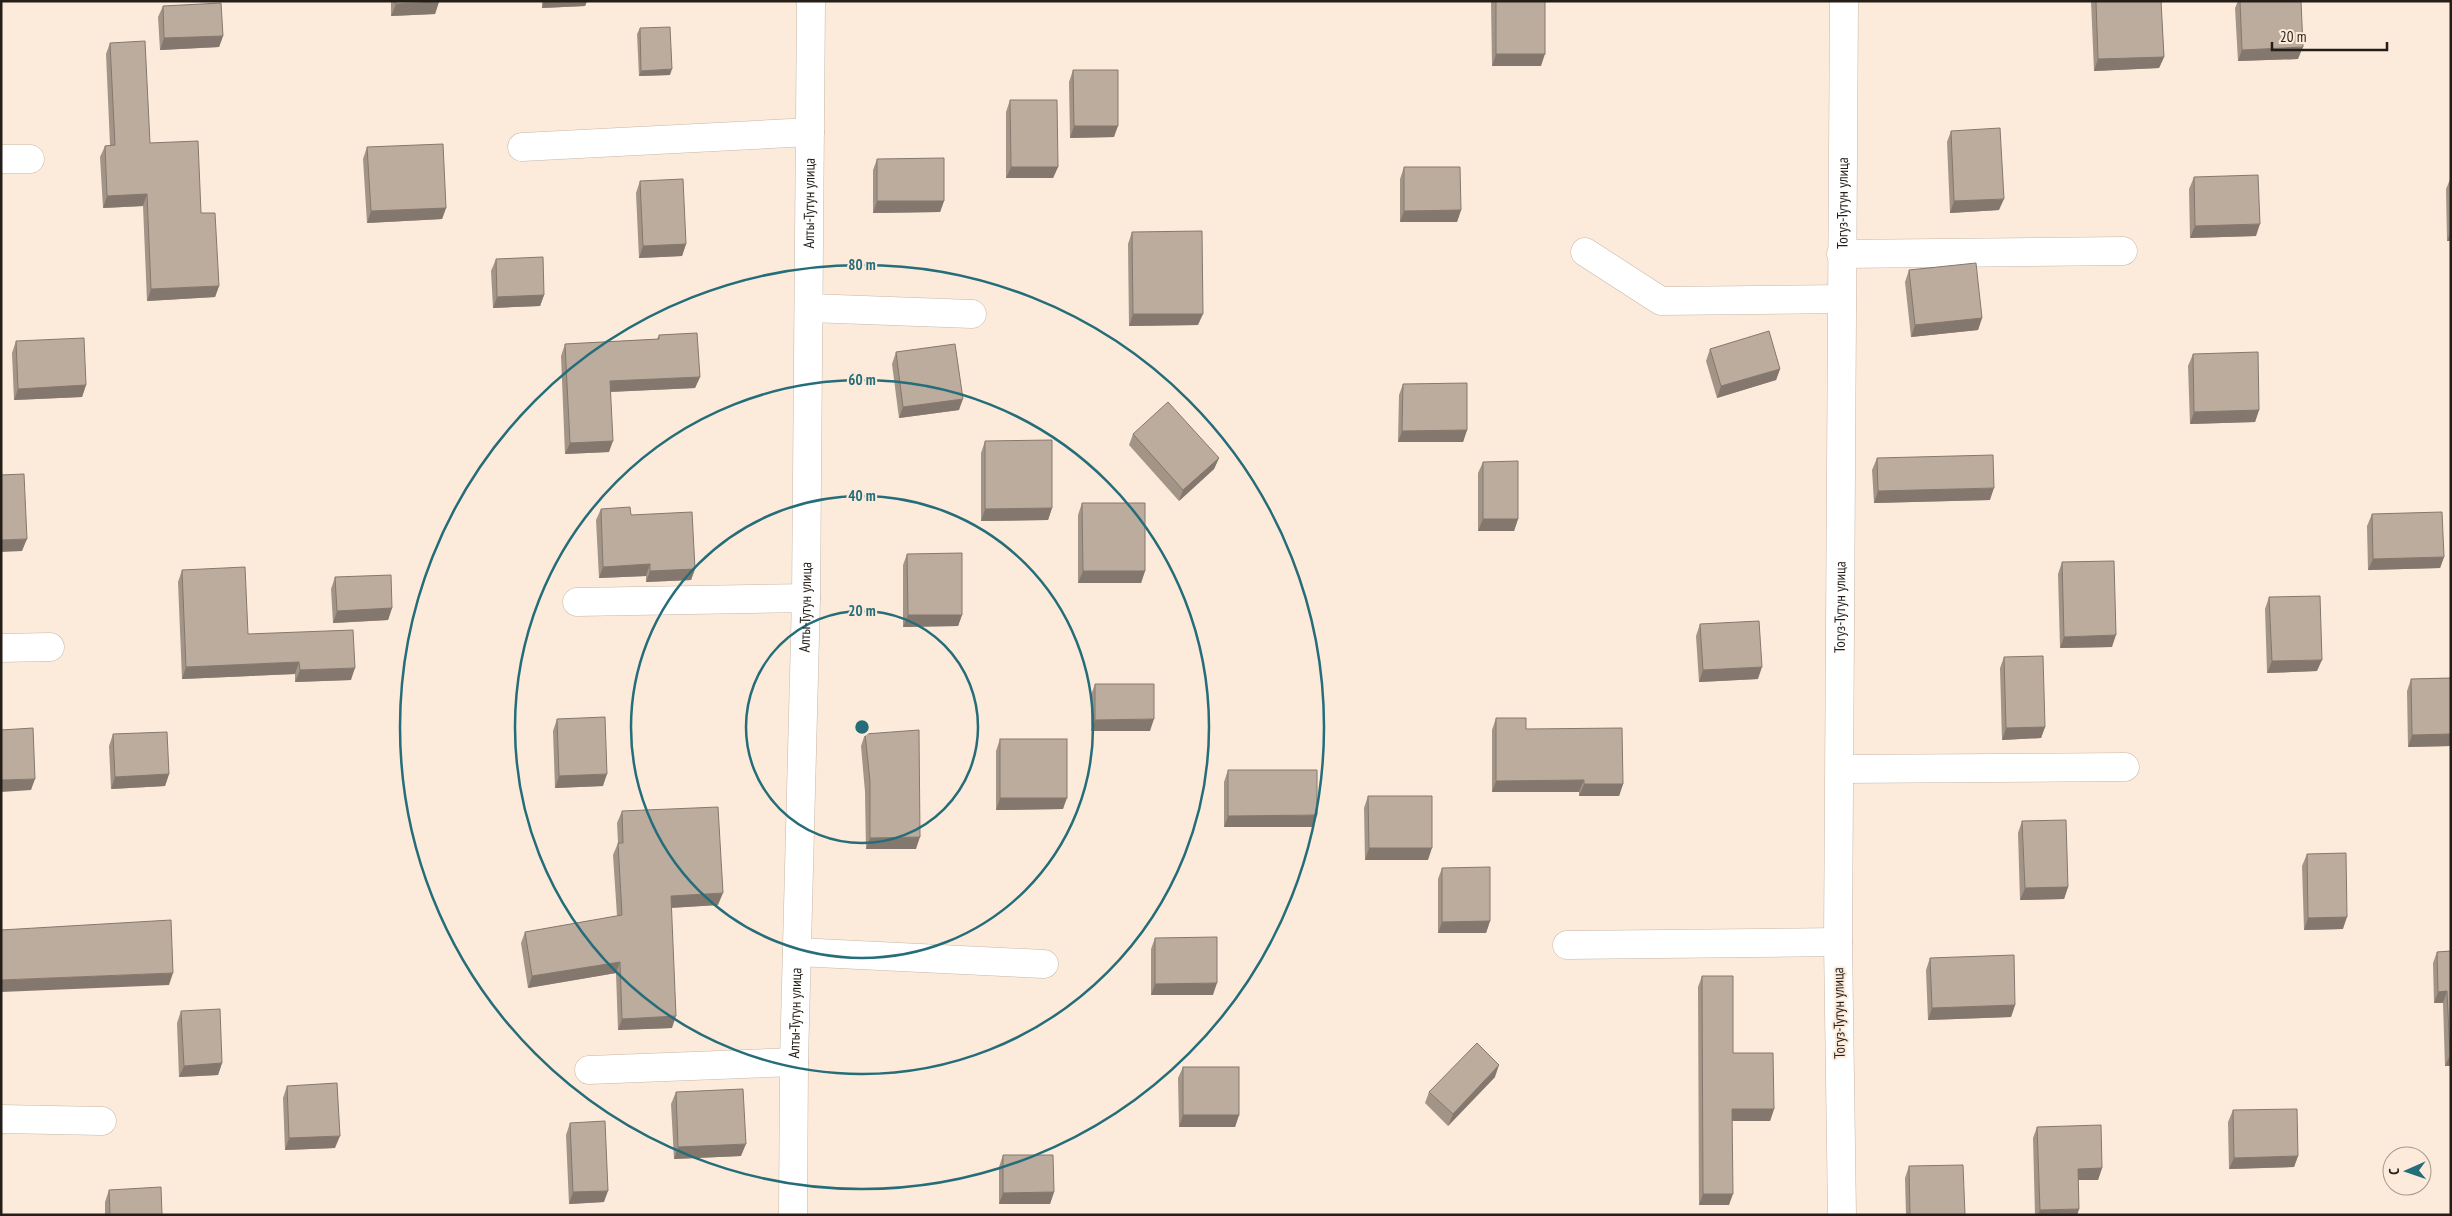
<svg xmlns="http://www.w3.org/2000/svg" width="2452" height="1216" font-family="'PT Sans Narrow',sans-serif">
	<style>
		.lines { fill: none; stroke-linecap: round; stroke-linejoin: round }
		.minor-casing { stroke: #c6b7a7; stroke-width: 29 }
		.minor { stroke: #fff; stroke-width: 28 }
		.wall { fill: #a29487 }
		.shaded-wall { fill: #84786e }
		.building { fill: #bcac9d; stroke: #84786e }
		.ring { fill: none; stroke: #256d79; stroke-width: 2.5 }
		.labels { text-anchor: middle; stroke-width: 4; stroke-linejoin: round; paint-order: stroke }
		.street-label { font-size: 15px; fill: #241e19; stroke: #fcebdb }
		.centre { fill: #256d79; stroke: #fcebdb; stroke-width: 2.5 }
		.ring-label { font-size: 15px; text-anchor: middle; font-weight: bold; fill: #256d79; stroke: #fcebdb; stroke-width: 4; stroke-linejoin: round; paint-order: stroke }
	</style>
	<rect width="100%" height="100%" fill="#fcebdb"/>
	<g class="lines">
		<defs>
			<g id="minor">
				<path d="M522 147 810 132"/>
				<path d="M1 159H30"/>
				<path d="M1585 252 1661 301 1841 299"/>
				<path d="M1841 254 2123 251"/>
				<path d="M809 308 972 314"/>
				<path d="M577 602 806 598"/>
				<path d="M1 648 50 647"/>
				<path d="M1840 769 2125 767"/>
				<path d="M1567 945 1838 942"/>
				<path d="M797 952 1044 964"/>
				<path d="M589 1070 794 1062"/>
				<path d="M1 1119 102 1121"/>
				<path id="s1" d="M793 1215 794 1062 806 598 811 1"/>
				<path id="s2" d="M1842 1215 1838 942 1844 1"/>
			</g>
		</defs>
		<!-- minor casing -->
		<use href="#minor" class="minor-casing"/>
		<!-- minor -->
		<use href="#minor" class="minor"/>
	</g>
	<!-- wall -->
	<g class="wall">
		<path d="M391 1H439L435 14 391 16Z"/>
		<path d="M542 1H587L585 6 542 8Z"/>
		<path d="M1491 1H1545L1541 66H1492Z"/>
		<path d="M2091 1H2161L2164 57 2159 68 2094 71Z"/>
		<path d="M2238 1H2301L2298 59 2238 61 2235 8Z"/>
		<path d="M163 6 223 36 219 47 160 50 158 17Z"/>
		<path d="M640 28 670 75 639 76 637 34Z"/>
		<path d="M110 43 150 143 201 213 219 286 215 297 147 301 143 206 103 208 100 157 105 146 110 145 106 54Z"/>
		<path d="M1073 70 1114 137 1070 138 1069 82Z"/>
		<path d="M1010 100 1058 167 1053 178H1006V112Z"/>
		<path d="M1951 131 1999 210 1950 213 1947 142Z"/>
		<path d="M367 147 446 208 442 219 367 223 363 159Z"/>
		<path d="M877 159 944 201 940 212 873 213V170Z"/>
		<path d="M1404 167 1461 210 1457 222H1400V179Z"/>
		<path d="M2194 177 2256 236 2190 238 2189 189Z"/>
		<path d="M2451 177V241H2447L2446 189Z"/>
		<path d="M640 181 686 244 682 256 639 258 636 193Z"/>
		<path d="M1132 232 1198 325 1129 326 1128 244Z"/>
		<path d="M496 259 544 295 540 306 493 308 491 271Z"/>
		<path d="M1909 270 1982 318 1978 330 1911 337 1905 282Z"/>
		<path d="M659 335 700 377 695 388 611 392 609 452 565 454 561 356 565 344 657 339Z"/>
		<path d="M16 341 86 385 82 397 14 400 12 353Z"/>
		<path d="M1710 349 1780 369 1776 380 1717 398 1706 361Z"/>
		<path d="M896 352 959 410 899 418 892 364Z"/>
		<path d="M2193 354 2259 410 2255 422 2190 424 2188 366Z"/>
		<path d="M1403 384 1467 430 1463 442H1398L1399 395Z"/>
		<path d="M1133 434 1219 458 1214 469 1179 501 1129 445Z"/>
		<path d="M985 441 1052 508 1048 520 981 521V453Z"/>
		<path d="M1877 458 1990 500 1874 503 1872 470Z"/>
		<path d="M1483 462 1518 519 1514 531H1478V473Z"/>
		<path d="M1082 503 1145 571 1141 583H1078V515Z"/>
		<path d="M601 509 631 515 695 569 691 580 646 582V576L599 578 596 520Z"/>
		<path d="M2372 514 2444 557 2440 568 2368 570 2367 526Z"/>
		<path d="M907 554 962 615 958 626 903 627V565Z"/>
		<path d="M2062 562 2112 647 2060 648 2058 574Z"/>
		<path d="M182 570 248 634 351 680 295 682V674L182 679 178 582Z"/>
		<path d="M335 577 392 608 388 620 333 623 331 589Z"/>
		<path d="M2269 597 2317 671 2267 673 2265 609Z"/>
		<path d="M1700 624 1758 679 1699 682 1696 636Z"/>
		<path d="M2004 657 2045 727 2041 738 2002 740 2000 668Z"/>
		<path d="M2451 678V746L2408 747 2407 691 2411 679Z"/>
		<path d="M1095 684 1150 731H1091V695Z"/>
		<path d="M1496 718 1526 729 1623 784 1619 796H1579V792H1492V730Z"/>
		<path d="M557 719 603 786 555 788 553 731Z"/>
		<path d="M113 734 169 774 165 786 111 789 109 746Z"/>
		<path d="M865 734 916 849H866L865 792 861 746Z"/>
		<path d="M1000 739 1063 809 996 810V751Z"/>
		<path d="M1228 770 1313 827H1224V782Z"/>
		<path d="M1368 796 1428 860H1365L1364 808Z"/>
		<path d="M622 811 718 905 671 908 672 1028 618 1030 616 973 528 988 521 943 525 932 617 916 613 855 618 843 617 823Z"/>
		<path d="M2022 821 2068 887 2064 899 2020 900 2018 833Z"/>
		<path d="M2307 854 2343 929 2304 930 2302 866Z"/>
		<path d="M1442 868 1490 921 1486 933H1438V879Z"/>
		<path d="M1155 938 1213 995H1151V949Z"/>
		<path d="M2451 951V1066H2445L2443 1003H2434L2433 963 2437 952Z"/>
		<path d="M1930 958 2015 1005 2011 1017 1928 1020 1926 970Z"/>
		<path d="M1702 976 1733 1053 1774 1109 1770 1121H1732L1729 1205H1699L1698 987Z"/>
		<path d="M181 1011 222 1063 218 1075 179 1077 177 1023Z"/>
		<path d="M1183 1067 1239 1115 1235 1127H1179L1178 1078Z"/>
		<path d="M1495 1077 1448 1126 1425 1103 1429 1092Z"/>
		<path d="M287 1086 335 1148 285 1150 283 1098Z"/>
		<path d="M676 1092 741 1156 674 1159 671 1104Z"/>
		<path d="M2233 1110 2298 1156 2294 1167 2229 1169 2228 1122Z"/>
		<path d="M570 1123 604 1202 569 1204 566 1135Z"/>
		<path d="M2037 1127 2102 1168 2098 1180H2078L2079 1209 2077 1215H2035L2033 1138Z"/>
		<path d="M1003 1155 1054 1192 1050 1204H999V1167Z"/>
		<path d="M1909 1166 1965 1215H1906L1905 1178Z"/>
		<path d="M109 1190 162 1215H105V1202Z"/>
	</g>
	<!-- shaded-wall -->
	<g class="shaded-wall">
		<path d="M544 1H587L585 6 542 8Z"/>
		<path d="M439 2 435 14 391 16 396 4Z"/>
		<path d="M223 36 219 47 160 50 164 38Z"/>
		<path d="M2303 47 2298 59 2238 61 2242 50Z"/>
		<path d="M1496 54H1545L1541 66H1492Z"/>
		<path d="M2164 57 2159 68 2094 71 2098 59Z"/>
		<path d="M672 69 670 75 639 76 641 71Z"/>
		<path d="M1074 126H1118L1114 137 1070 138Z"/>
		<path d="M1011 167H1058L1053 178H1006Z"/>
		<path d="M147 194 143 206 103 208 107 196Z"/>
		<path d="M2004 199 1999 210 1950 213 1954 201Z"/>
		<path d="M877 201H944L940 212 873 213Z"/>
		<path d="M446 208 442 219 367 223 371 211Z"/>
		<path d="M1461 210 1457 222H1400L1404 211Z"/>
		<path d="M2260 224 2256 236 2190 238 2195 226Z"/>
		<path d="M2451 231V241H2447Z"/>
		<path d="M686 244 682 256 639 258 643 246Z"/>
		<path d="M219 286 215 297 147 301 151 289Z"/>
		<path d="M544 295 540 306 493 308 497 297Z"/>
		<path d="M1133 314H1203L1198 325 1129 326Z"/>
		<path d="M1982 318 1978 330 1911 337 1915 325Z"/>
		<path d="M1780 369 1776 380 1717 398 1721 386Z"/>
		<path d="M700 377 695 388 606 392 610 381Z"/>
		<path d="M86 385 82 397 14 400 18 389Z"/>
		<path d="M963 399 959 410 899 418 903 407Z"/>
		<path d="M2259 410 2255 422 2190 424 2194 412Z"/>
		<path d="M1467 430 1463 442H1398L1402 431Z"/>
		<path d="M613 441 609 452 565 454 570 443Z"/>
		<path d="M1219 458 1214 469 1179 501 1183 490Z"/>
		<path d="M1994 488 1990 500 1874 503 1878 491Z"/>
		<path d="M1052 508 1048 520 981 521 985 509Z"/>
		<path d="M1483 519H1518L1514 531H1478Z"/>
		<path d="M27 539 22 551 1 552V540Z"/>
		<path d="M2444 557 2440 568 2368 570 2373 559Z"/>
		<path d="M650 564 646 576 599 578 603 567Z"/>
		<path d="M695 569 691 580 646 582 650 571Z"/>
		<path d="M1083 571H1145L1141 583H1078Z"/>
		<path d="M392 608 388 620 333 623 337 611Z"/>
		<path d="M908 615H962L958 626 903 627Z"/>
		<path d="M2116 635 2112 647 2060 648 2064 637Z"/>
		<path d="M2322 660 2317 671 2267 673 2272 661Z"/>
		<path d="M299 662 295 674 182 679 186 667Z"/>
		<path d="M1762 667 1758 679 1699 682 1703 670Z"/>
		<path d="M355 668 351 680 295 682 300 670Z"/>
		<path d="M1154 719 1150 731H1091L1095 720Z"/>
		<path d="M2045 727 2041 738 2002 740 2006 728Z"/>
		<path d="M2451 734V746L2408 747 2412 735Z"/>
		<path d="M169 774 165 786 111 789 115 777Z"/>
		<path d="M607 774 603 786 555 788 559 776Z"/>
		<path d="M35 779 31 790 1 792V780Z"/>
		<path d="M1584 780 1579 792H1492L1496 781Z"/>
		<path d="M1584 784H1623L1619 796H1579Z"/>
		<path d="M1000 798H1067L1063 809 996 810Z"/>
		<path d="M1317 815 1313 827H1224L1228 816Z"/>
		<path d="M920 837 916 849H866L870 838Z"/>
		<path d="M1369 848H1432L1428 860H1365Z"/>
		<path d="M2068 887 2064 899 2020 900 2025 888Z"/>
		<path d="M723 893 718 905 667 908 671 896Z"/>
		<path d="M2347 917 2343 929 2304 930 2308 918Z"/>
		<path d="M1490 921 1486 933H1438L1442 922Z"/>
		<path d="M620 962 616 973 528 988 532 976Z"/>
		<path d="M173 973 169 985 1 992V980Z"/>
		<path d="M1217 983 1213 995H1151L1155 984Z"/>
		<path d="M2447 991 2443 1003H2434L2438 992Z"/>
		<path d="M2015 1005 2011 1017 1928 1020 1932 1008Z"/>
		<path d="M676 1016 672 1028 618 1030 622 1019Z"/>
		<path d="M2450 1055H2451V1066H2445Z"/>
		<path d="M222 1063 218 1075 179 1077 184 1066Z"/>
		<path d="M1499 1065 1495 1077 1448 1126 1453 1114Z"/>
		<path d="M1732 1109H1774L1770 1121H1728Z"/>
		<path d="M1183 1115H1239L1235 1127H1179Z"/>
		<path d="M340 1136 335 1148 285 1150 289 1138Z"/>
		<path d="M746 1144 741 1156 674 1159 678 1147Z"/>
		<path d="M2298 1156 2294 1167 2229 1169 2234 1158Z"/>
		<path d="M2102 1168 2098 1180H2074L2078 1169Z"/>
		<path d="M608 1191 604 1202 569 1204 573 1192Z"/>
		<path d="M1054 1192 1050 1204H999L1003 1193Z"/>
		<path d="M1703 1194H1733L1729 1205H1699Z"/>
		<path d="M2079 1209 2077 1215H2038L2040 1210Z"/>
	</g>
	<!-- building -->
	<g class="building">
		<path d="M395 1H439V2L396 4Z"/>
		<rect x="1496" y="1" width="49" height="53"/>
		<path d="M2096 1H2161L2164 57 2098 59Z"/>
		<path d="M2240 1H2301L2303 47 2242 50Z"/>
		<path d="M221 3 223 36 164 38 163 6Z"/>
		<path d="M670 27 672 69 641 71 640 28Z"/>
		<path d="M145 41 150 143 198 141 201 213H215L219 286 151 289 147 194 107 196 105 146 115 145 110 43Z"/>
		<path d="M1073 70H1118V126H1074Z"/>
		<path d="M1010 100H1057L1058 167H1011Z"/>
		<path d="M2000 128 2004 199 1954 201 1951 131Z"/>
		<path d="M443 144 446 208 371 211 367 147Z"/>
		<path d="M944 158V201H877V159Z"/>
		<path d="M1404 167H1460L1461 210 1404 211Z"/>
		<path d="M2258 175 2260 224 2195 226 2194 177Z"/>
		<path d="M683 179 686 244 643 246 640 181Z"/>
		<path d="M1202 231 1203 314H1133L1132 232Z"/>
		<path d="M543 257 544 295 497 297 496 259Z"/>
		<path d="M1976 263 1982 318 1915 325 1909 270Z"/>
		<path d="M1769 331 1780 369 1721 386 1710 349Z"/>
		<path d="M697 333 700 377 610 381 613 441 570 443 565 344 659 339V335Z"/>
		<path d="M84 338 86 385 18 389 16 341Z"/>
		<path d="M955 344 963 399 903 407 896 352Z"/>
		<path d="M2258 352 2259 410 2194 412 2193 354Z"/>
		<path d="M1467 383V430L1402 431 1403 384Z"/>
		<path d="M1168 402 1219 458 1183 490 1133 434Z"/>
		<path d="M1052 440V508L985 509V441Z"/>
		<path d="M1993 455 1994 488 1878 491 1877 458Z"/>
		<path d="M1518 461V519H1483V462Z"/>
		<path d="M24 474 27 539 1 540V475Z"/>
		<path d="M1082 503H1145V571H1083Z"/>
		<path d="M630 507 631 515 692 512 695 569 650 571V564L603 567 601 509Z"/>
		<path d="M2442 512 2444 557 2373 559 2372 514Z"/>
		<path d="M962 553V615H908L907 554Z"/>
		<path d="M2114 561 2116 635 2064 637 2062 562Z"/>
		<path d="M245 567 248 634 353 630 355 668 300 670 299 662 186 667 182 570Z"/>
		<path d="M391 575 392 608 337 611 335 577Z"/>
		<path d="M2320 596 2322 660 2272 661 2269 597Z"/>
		<path d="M1759 621 1762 667 1703 670 1700 624Z"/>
		<path d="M2043 656 2045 727 2006 728 2004 657Z"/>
		<path d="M2451 678V734L2412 735 2411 679Z"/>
		<path d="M1095 684H1154V719L1095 720Z"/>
		<path d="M605 717 607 774 559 776 557 719Z"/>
		<path d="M1496 718H1526V729L1622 728 1623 784H1584V780L1496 781Z"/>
		<path d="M33 728 35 779 1 780V730Z"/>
		<path d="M919 730 920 837 870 838V781L865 734Z"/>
		<path d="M167 732 169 774 115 777 113 734Z"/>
		<rect x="1000" y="739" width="67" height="59"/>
		<path d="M1228 770H1317V815L1228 816Z"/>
		<path d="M1368 796H1432V848H1369Z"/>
		<path d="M718 807 723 893 671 896 676 1016 622 1019 620 962 532 976 525 932 622 915 618 843H623L622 811Z"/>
		<path d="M2066 820 2068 887 2025 888 2022 821Z"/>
		<path d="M2346 853 2347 917 2308 918 2307 854Z"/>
		<path d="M1490 867V921L1442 922V868Z"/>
		<path d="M171 920 173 973 1 980V930Z"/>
		<path d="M1217 937V983L1155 984V938Z"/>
		<path d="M2451 951V1055H2450L2447 991 2438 992 2437 952Z"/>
		<path d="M2014 955 2015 1005 1932 1008 1930 958Z"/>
		<path d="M1702 976H1733V1053H1773L1774 1109H1732L1733 1194H1703Z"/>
		<path d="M220 1009 222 1063 184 1066 181 1011Z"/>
		<path d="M1477 1043 1499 1065 1453 1114 1429 1092Z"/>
		<rect x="1183" y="1067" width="56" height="48"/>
		<path d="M337 1083 340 1136 289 1138 287 1086Z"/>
		<path d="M743 1089 746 1144 678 1147 676 1092Z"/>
		<path d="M2297 1109 2298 1156 2234 1158 2233 1110Z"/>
		<path d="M605 1121 608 1191 573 1192 570 1123Z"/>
		<path d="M2101 1125 2102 1168 2078 1169 2079 1209 2040 1210 2037 1127Z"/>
		<path d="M1003 1155H1053L1054 1192 1003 1193Z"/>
		<path d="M1963 1165 1965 1215H1910L1909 1166Z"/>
		<path d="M161 1187 162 1215H110L109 1190Z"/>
	</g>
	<!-- distance rings -->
	<g class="ring">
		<circle cx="862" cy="727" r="116"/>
		<circle cx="862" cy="727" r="231"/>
		<circle cx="862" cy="727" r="347"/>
		<circle cx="862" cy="727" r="462"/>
	</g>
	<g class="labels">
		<!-- street labels -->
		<g class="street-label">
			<text dy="5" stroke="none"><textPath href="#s1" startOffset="1012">Алты-Тутун улица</textPath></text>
			<text dy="5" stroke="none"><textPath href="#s2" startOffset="1012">Тогуз-Тутун улица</textPath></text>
			<text dy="5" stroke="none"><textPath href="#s1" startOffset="608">Алты-Тутун улица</textPath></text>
			<text dy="5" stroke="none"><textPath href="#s2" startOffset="608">Тогуз-Тутун улица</textPath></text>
			<text dy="5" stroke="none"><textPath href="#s1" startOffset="202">Алты-Тутун улица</textPath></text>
			<text transform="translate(1839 1013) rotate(-91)" y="5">Тогуз-Тутун улица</text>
		</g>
	</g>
	<circle cx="862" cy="727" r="8" class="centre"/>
	<g class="ring-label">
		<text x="862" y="270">80 m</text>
		<text x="862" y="385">60 m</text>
		<text x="862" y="501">40 m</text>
		<text x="862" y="616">20 m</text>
	</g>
	<!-- border -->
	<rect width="2452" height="1216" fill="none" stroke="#241e19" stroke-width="5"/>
	<!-- north arrow -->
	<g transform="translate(2407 1171) rotate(268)"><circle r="24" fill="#fcebdb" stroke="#a6998d"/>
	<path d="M0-4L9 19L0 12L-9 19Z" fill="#256d79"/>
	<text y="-8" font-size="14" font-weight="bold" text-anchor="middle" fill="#241e19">С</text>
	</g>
	<!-- scale -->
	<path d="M2272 42v8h115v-8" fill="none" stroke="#241e19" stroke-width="2.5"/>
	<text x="2280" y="42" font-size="15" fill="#241e19" stroke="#fcebdb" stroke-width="4" paint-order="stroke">20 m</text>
</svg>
